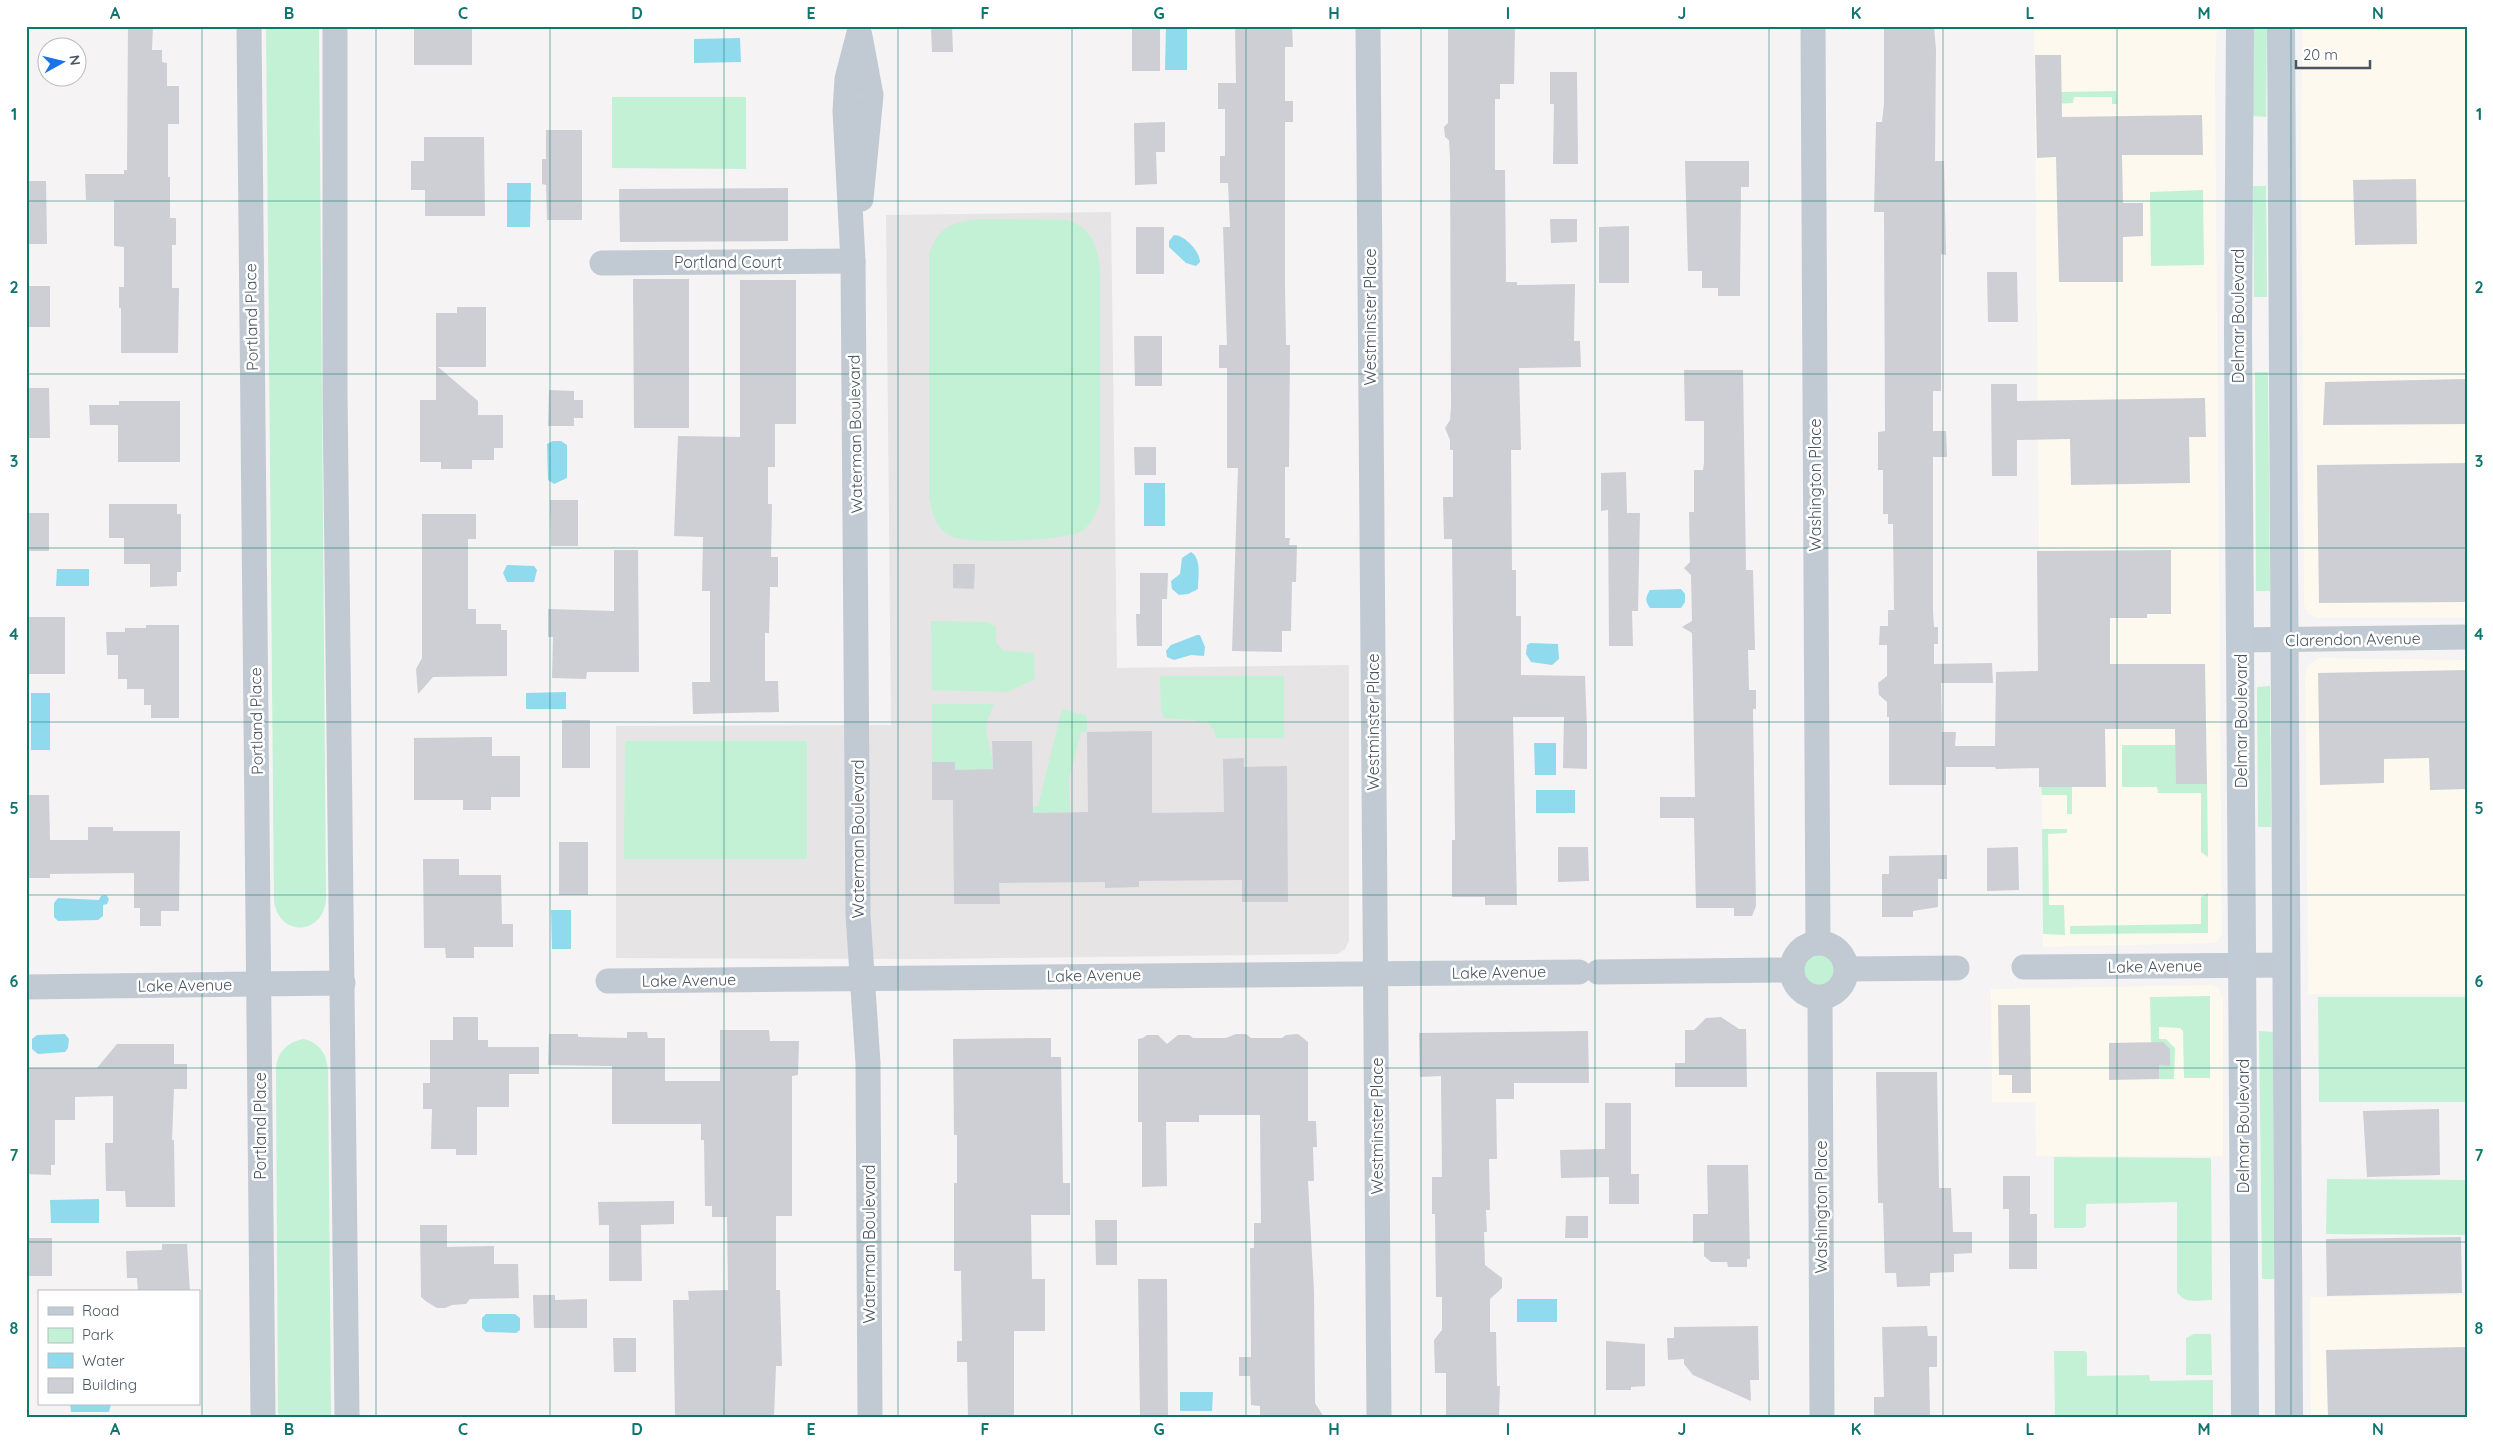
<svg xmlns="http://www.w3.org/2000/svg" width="2493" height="1443" font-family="Quicksand,sans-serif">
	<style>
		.commercial { fill: #fdf9ef }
		.education { fill: #e6e4e5 }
		.green { fill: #c3f1d5 }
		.water { fill: #90daee }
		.building { fill: #cdcfd5 }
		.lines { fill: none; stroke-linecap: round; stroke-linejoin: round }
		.street { stroke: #c1cad2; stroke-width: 25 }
		.secondary { stroke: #c1cbd6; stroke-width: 28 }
		.grid { fill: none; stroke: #0f766e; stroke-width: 1; stroke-opacity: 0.55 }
		.labels { text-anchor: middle; stroke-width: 5; stroke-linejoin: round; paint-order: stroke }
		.street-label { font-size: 16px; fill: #4a5661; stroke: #fff }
		.neatline { fill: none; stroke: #0f766e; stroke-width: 2 }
		.grid-label { font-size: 16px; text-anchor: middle; font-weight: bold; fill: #0f766e }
	</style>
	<rect width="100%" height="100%" fill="#f5f3f3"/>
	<!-- commercial -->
	<g class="commercial">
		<path d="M2034 26H2217L2215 72 2222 935 2215 943 2043 947Z"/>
		<path d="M2303 26H2467V618H2318L2308 614 2304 605 2301 131Z"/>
		<path d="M2318 658 2467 660V994H2308L2305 677 2307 666Z"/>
		<path d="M2211 985 2218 988 2223 999V1156H2036L2035 1102H1992L1991 989Z"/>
		<path d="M2467 1295V1417H2311L2310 1297Z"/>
	</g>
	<!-- education -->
	<path class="education" d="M1111 212 1117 668 1349 665V941L1345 949 1338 954 925 959 616 958V726L891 725 886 215Z"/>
	<!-- green -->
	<g class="green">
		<path d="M266 26H319L326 900C322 936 279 937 274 901Z"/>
		<path d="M2253 29H2267L2266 117 2252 116Z"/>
		<path d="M2116 91 2117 104H2112V97H2074L2073 103 2054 104 2061 92Z"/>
		<path d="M612 97H746V169L612 168Z"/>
		<path d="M2253 186H2266L2267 297H2254Z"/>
		<path d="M2203 190 2204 265 2151 266 2150 192Z"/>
		<path d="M981 219 1067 220C1091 227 1097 245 1100 268V503C1096 513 1091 525 1082 531 1066 541 965 545 950 536 935 528 932 512 929 497V254C939 226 952 222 981 219Z"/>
		<path d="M2255 372H2268L2270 591H2256Z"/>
		<path d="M931 621 988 622 996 627V643L1004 651 1034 653 1035 679 1007 692 932 690Z"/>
		<path d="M1160 676H1284V738H1216L1214 730 1206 721 1204 723 1193 720 1164 718 1161 712Z"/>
		<path d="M2270 686 2271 827H2258L2257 687Z"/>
		<path d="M932 704H995C978 730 992 743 993 769L955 770V762H932Z"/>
		<path d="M1062 709 1087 716V732H1081L1069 778 1070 812 1033 813V807L1038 806Z"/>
		<path d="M625 741H807V859H624Z"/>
		<path d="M2122 745H2176V784H2207L2208 857 2201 852V793H2158L2157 787H2122Z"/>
		<path d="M2041 787H2072V814H2067V795H2042Z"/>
		<path d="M2067 829V833L2048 834 2049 905H2064L2065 935 2043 934 2042 829Z"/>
		<path d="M2208 893V933L2070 934V926L2201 924V897Z"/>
		<circle cx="1819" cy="969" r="16"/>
		<path d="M2210 996V1078H2184L2183 1031 2180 1028 2159 1027V1039H2166L2175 1048 2174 1079H2159V1065H2170L2151 1043 2150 997Z"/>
		<path d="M2318 997H2467V1102H2319Z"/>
		<path d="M2259 1031 2273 1032 2274 1279H2262Z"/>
		<path d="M303 1039C321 1043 327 1055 328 1072L331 1417H278L276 1068C277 1052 288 1042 303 1039Z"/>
		<path d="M2054 1157 2211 1158 2212 1300C2198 1300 2185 1305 2177 1292V1202L2086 1204V1226L2083 1228H2054Z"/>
		<path d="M2327 1179 2467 1180V1235L2326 1234Z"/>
		<path d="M2194 1334H2211L2212 1375H2186V1338Z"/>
		<path d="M2054 1351H2084L2087 1353V1376L2149 1375 2150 1381 2213 1380V1417H2055Z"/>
	</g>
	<!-- water -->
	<g class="water">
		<path d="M1166 26H1187V70H1165Z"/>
		<path d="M740 38 741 62 694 63V39Z"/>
		<path d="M507 183H531L530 227H507Z"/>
		<path d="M1174 235C1185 235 1200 252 1200 262L1196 266 1186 263 1169 247V241Z"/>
		<path d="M553 441H561L567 445V478L554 484 548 480 547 444Z"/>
		<rect x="1144" y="483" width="21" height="43"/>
		<path d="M1191 552C1202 559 1198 577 1198 589L1188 594 1179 595 1172 589 1171 581 1180 574 1182 558Z"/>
		<path d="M507 565 534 566 537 570 534 582H507L503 573Z"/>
		<path d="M57 569H89V586H56Z"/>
		<path d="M1681 589 1685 594V602L1681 608H1650C1645 601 1645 598 1650 590Z"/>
		<path d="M1197 635H1200L1205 647 1204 656 1191 655 1174 660 1167 657 1166 651 1171 645Z"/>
		<path d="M1530 643 1558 644 1559 659 1552 665 1531 662 1526 654 1527 645Z"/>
		<path d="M566 692V709H526V693Z"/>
		<rect x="31" y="693" width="19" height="57"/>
		<path d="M1534 743H1556V775H1535Z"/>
		<rect x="1536" y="790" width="39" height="23"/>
		<path d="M106 895 109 899 107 904 103 905V916L98 920 58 921 54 917V903L58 898 99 900 101 896Z"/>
		<path d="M571 910V949H552L551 910Z"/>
		<path d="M65 1034 69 1039 68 1048 65 1052 38 1054 32 1049V1039L37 1035Z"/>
		<path d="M99 1199V1223H51L50 1200Z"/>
		<rect x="1517" y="1299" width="40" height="23"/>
		<path d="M486 1314H515L520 1318V1330L516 1333 486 1332 482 1328V1318Z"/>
		<path d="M1180 1392H1213L1212 1411H1180Z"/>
		<path d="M70 1404H111L109 1412H71Z"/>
	</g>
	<!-- building -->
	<g class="building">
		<path d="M128 26H153L152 50H162V62L167 63V86H179V124H168V177H170V218H176V245H172V288H179L178 353H121V308H119V287H124V247L114 246V200H86L85 174H124V170H127Z"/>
		<rect x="414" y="26" width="58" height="39"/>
		<path d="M931 26H952L953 52H932Z"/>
		<rect x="1132" y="26" width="28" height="45"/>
		<path d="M1235 26H1292L1293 47H1285V101H1293V122H1285V287L1286 345H1290L1289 467H1285V538H1290L1289 545H1297L1296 582H1292L1291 631H1282V652L1232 651 1238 468H1227V368H1219V345H1227L1223 227H1230L1228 183H1220V156H1225V109H1218V83H1236Z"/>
		<path d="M1448 26H1515L1514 84H1500V99H1495V170H1505L1506 282H1517V285L1575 284 1574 341H1580L1581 367 1519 368 1521 450H1511L1512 570H1516V616H1521V675L1585 676 1587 729V769L1563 768 1564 717H1513L1517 905H1485V897H1452V840H1455L1452 539H1444L1443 497H1453V450H1450V440L1445 428 1450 420 1451 407 1450 157 1449 140 1445 137 1444 127 1448 123Z"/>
		<path d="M1884 26H1934L1936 50 1935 161H1944L1946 255 1941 254V391H1933V431H1946L1947 457H1933V610L1934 627H1938V644H1934V664L1992 663 1993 683H1941L1942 732H1956L1955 746H1995L1996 672 2038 671 2037 551 2171 550V614H2147V618H2110V664H2205L2207 784H2176L2175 729H2105L2106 787H2039V768L1996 769 1995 767H1946V785H1889V717H1887V702L1879 695 1878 683 1887 676V645H1879L1880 626H1888V610H1894L1893 524H1888V514H1883V470H1878V432L1885 431 1884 212H1874L1876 122H1882L1884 104Z"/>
		<path d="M2035 55H2061L2062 117 2202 115 2203 155H2122L2123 203H2143V236L2123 237V282H2059L2056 157 2037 158Z"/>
		<path d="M1550 72H1577L1578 164H1553L1554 104H1550Z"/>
		<path d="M1165 122V152H1156L1157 184 1135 185 1134 123Z"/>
		<path d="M546 130H582V220H547L546 185 542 184V159H546Z"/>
		<path d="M424 137H484L485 216H425V190H411V161H424Z"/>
		<path d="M1685 161H1749V187H1741L1740 296H1718V288H1702V271H1688Z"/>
		<path d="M2416 179 2417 244 2355 245 2353 180Z"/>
		<path d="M26 181H46L47 244H26Z"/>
		<path d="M788 188V241L620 242 619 189Z"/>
		<path d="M1550 219H1577V242L1551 243Z"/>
		<path d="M1629 226V283H1599V227Z"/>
		<rect x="1136" y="227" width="28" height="47"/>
		<path d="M1987 272H2017L2018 322H1988Z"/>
		<path d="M633 279H689V428H634Z"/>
		<path d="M740 280H796V424H775V467H768V504H772L771 557H778V587H770L769 633H765V681H778L779 712 693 714 692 682H710V591H702L703 537 674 536 678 436 740 437Z"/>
		<rect x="26" y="286" width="24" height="41"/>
		<path d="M457 307H486V367H438L478 401V415H503V448H494V460H472V469H441V462H420V400H436V313H457Z"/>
		<path d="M1134 336H1162V386H1135Z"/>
		<path d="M1684 370H1743L1746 570H1753L1755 650H1748L1749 690H1756V709H1753L1756 906 1752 916H1734V908H1696L1694 818H1660V797H1695L1692 633 1682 627 1692 621 1691 575 1684 568 1690 562 1689 512H1694V470H1703L1704 463V421H1685Z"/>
		<path d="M2467 379V424L2323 425 2325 382Z"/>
		<path d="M1991 384H2017V401L2205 398 2206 437H2189L2190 483 2071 485 2070 439 2017 440V476H1992Z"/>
		<path d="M26 388H49L50 438H26Z"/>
		<path d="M549 390 574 391V400H583V418H574V426H548Z"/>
		<path d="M119 401H180V462H118V425H90L89 405H119Z"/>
		<path d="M1134 447H1156V475H1135Z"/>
		<path d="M2467 463V602L2319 603 2317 465Z"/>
		<path d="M1626 472 1627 513H1640L1638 611H1632L1633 646H1609L1608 510 1601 511V473Z"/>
		<path d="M550 500H578V546H551Z"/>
		<path d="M109 504H177V514H181V572H177V586L150 587V564H124V538H109Z"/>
		<rect x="26" y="513" width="23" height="38"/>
		<path d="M422 514H476V539H468V609H476V624H501V630H507V676L433 677 418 694 416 669 422 658Z"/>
		<path d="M614 550H638L639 672H587L586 679 552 678 553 637H548V609L614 611Z"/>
		<path d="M953 564H975L974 589 953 588Z"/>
		<path d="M1140 573H1168L1167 599H1162V646H1137L1136 614H1140Z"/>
		<rect x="26" y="617" width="39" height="57"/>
		<path d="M146 625H179V718H151V705H144V689H127V679H118V655H107L106 632H125V628H146Z"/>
		<path d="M2467 670V789L2430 790 2429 758 2384 759V783L2320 785 2318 673Z"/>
		<rect x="562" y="720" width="28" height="48"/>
		<path d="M1152 731V813L1224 812 1223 759 1244 758V767L1287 766 1288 902H1242V880L1139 881V887L1105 888V882L999 883 1000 904H954L953 800H932V762H955V770L993 769 992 741H1032L1033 813 1088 812 1087 732Z"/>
		<path d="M492 737V756H520V797H491V810H463V800H414V738Z"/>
		<path d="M26 795H49L50 840H88V827H113V831H180L179 911H161V926H140V908H134V873L50 874V878H26Z"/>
		<rect x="559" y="842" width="29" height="53"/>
		<path d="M1558 847H1588L1589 881 1558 882Z"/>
		<path d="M2018 847 2019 890 1987 891V848Z"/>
		<path d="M1947 855V879H1938V907L1913 911V917H1882V874H1889V856Z"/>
		<path d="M423 859H459V875H501L502 924H513V947H474V958H446L445 948H424Z"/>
		<path d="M1998 1005H2030L2031 1093H2012V1075H1999Z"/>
		<path d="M453 1017H478V1040H488V1047H539V1074H509V1107H477V1155H456V1149H431L432 1109H423V1083H430V1040H453Z"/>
		<path d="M1721 1017 1739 1029H1746L1747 1087H1675V1063H1685V1030H1694L1706 1018Z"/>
		<path d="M720 1030H769L770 1041H799L798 1075 792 1076V1216H776V1290H780L782 1366H776L774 1417H675L673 1300H689L688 1291 728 1290 727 1217H712V1206H705L704 1140H701V1124H612V1066L548 1065 549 1034H578V1037L627 1038V1032H647L648 1038H665V1081H720Z"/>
		<path d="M1588 1031 1589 1083H1514V1099H1496L1497 1159H1489L1490 1210H1486L1487 1232H1484L1485 1265 1502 1278V1288L1490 1299V1332H1496L1497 1386H1500L1499 1417H1446V1373H1435L1434 1340 1442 1330V1297H1436L1435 1214H1432V1177H1442L1441 1076 1420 1077 1419 1033Z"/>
		<path d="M1236 1034H1246L1251 1038H1282L1286 1035 1298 1034 1308 1042V1121H1316L1317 1147H1313L1314 1181H1308L1314 1291 1315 1403 1324 1417H1260V1406L1251 1405 1250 1376H1239V1357H1251L1250 1248H1254V1223H1261L1260 1115H1199V1122H1166L1167 1186 1142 1187V1122H1138V1039L1143 1038 1147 1035H1158L1167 1044 1178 1035H1189L1193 1038H1226Z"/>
		<path d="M1051 1038V1057H1061L1063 1183H1070V1215H1031L1032 1279H1045V1331H1014V1417H968L967 1362H957V1341H962L961 1271H954V1183H957V1135H954L953 1039Z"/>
		<path d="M2163 1042 2170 1049V1066L2159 1065V1079L2109 1080V1043Z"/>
		<path d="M117 1044H174V1064H187V1089H174L172 1140H174L175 1207H126L125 1191H106L105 1143H113V1096L75 1097V1120H55V1165H51V1175L26 1174V1068H97Z"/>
		<path d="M1876 1072H1937L1939 1188H1951L1953 1232H1972V1253L1954 1254V1272L1930 1273V1286L1897 1287 1896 1273H1885L1883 1203H1878Z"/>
		<path d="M1605 1103H1631V1174H1639V1204H1609V1177L1561 1178 1560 1150 1605 1149Z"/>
		<path d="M2439 1109 2440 1175 2367 1177 2363 1111Z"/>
		<path d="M1707 1165H1748L1750 1259H1747V1267H1728L1727 1262H1711L1704 1256V1242L1693 1243V1214H1708Z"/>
		<path d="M2003 1176H2030V1214H2037V1269H2009V1209H2003Z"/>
		<path d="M674 1201V1224L641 1225 642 1281H609V1225H599L598 1202Z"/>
		<path d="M1566 1216H1588V1238H1565Z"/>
		<path d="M1095 1220H1117V1265H1096Z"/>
		<path d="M420 1225H447V1247L494 1246V1264H518L519 1298 470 1299 466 1304 452 1305 445 1308H437L427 1302 421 1297Z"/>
		<path d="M2461 1237 2462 1293 2327 1296 2326 1239Z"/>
		<rect x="26" y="1238" width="26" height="38"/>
		<path d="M162 1244H187L190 1292H138L137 1278H127L126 1251 162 1250Z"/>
		<path d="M1138 1279H1167L1168 1417H1140Z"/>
		<path d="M533 1295H555V1300L587 1299V1328H534Z"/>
		<path d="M1758 1326 1759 1380H1750L1751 1401 1693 1375 1684 1364V1359L1668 1360 1667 1338H1674V1327Z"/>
		<path d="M1927 1326 1928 1336H1937V1367H1929L1930 1417H1874V1397H1884L1882 1327Z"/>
		<path d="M613 1338H636V1372H614Z"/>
		<path d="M1606 1341 1645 1344V1386L1631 1387V1390H1606Z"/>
		<path d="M2467 1347V1417H2328L2326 1350Z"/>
	</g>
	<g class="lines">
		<!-- street -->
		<g class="street">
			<path d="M249 26 263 1417"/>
			<path d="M335 26V394L347 1417"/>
			<path d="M1368 26 1379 1417"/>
			<path d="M1813 26 1818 943"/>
			<path d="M859 33 847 79 845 111 853 261 858 915 868 1063 870 1417"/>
			<path d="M860 36 871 95 861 199"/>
			<path d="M602 263 853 261"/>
			<path d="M2240 640 2467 637"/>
			<circle cx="1819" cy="970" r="27"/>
			<path d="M2024 967 2286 965"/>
			<path d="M1847 969 1957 968"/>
			<path d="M1598 972 1792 970"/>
			<path d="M608 981 1579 972"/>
			<path d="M26 987 343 983"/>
			<path d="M1820 998 1822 1417"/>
		</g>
		<!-- secondary -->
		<g class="secondary">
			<path d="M2240 26 2238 332 2245 1417"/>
			<path d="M2281 26 2289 1417"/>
		</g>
	</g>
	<!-- grid -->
	<path class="grid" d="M202 26V1417M376 26V1417M550 26V1417M724 26V1417M898 26V1417M1072 26V1417M1246 26V1417M1421 26V1417M1595 26V1417M1769 26V1417M1943 26V1417M2117 26V1417M2291 26V1417M26 201H2467M26 374H2467M26 548H2467M26 722H2467M26 895H2467M26 1068H2467M26 1242H2467"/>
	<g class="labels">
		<!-- street labels -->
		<g class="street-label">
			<text x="728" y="268">Portland Court</text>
			<text transform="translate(2238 316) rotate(-90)" y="6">Delmar Boulevard</text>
			<text transform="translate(251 317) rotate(-91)" y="6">Portland Place</text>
			<text transform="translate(1370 317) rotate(-90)" y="6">Westminster Place</text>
			<text transform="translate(855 434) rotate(-91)" y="6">Waterman Boulevard</text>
			<text transform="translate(1815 485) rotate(-90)" y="6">Washington Place</text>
			<text transform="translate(2353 639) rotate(-1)" y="6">Clarendon Avenue</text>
			<text transform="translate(256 721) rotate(-91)" y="6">Portland Place</text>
			<text transform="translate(2241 721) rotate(-90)" y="6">Delmar Boulevard</text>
			<text transform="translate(1373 722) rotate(-90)" y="6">Westminster Place</text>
			<text transform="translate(858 839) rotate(-90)" y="6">Waterman Boulevard</text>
			<text transform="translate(2155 966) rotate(-1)" y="6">Lake Avenue</text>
			<text transform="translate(1499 972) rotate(-1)" y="6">Lake Avenue</text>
			<text transform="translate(1094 975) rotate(-1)" y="6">Lake Avenue</text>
			<text transform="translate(689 980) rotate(-1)" y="6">Lake Avenue</text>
			<text transform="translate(185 985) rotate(-1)" y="6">Lake Avenue</text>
			<text transform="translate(260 1126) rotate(-90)" y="6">Portland Place</text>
			<text transform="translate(1377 1126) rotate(-90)" y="6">Westminster Place</text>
			<text transform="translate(2243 1126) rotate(-90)" y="6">Delmar Boulevard</text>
			<text transform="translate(1821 1207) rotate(-90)" y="6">Washington Place</text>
			<text transform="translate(869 1244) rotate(-90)" y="6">Waterman Boulevard</text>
		</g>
	</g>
	<!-- border -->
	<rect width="2493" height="1443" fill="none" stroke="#ffffff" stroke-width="55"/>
	<!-- legend -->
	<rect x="38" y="1290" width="162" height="115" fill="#ffffff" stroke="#b7bbc0"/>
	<rect x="48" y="1307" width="25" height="8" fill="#c1cbd6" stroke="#b7bbc0"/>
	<text x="82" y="1316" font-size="15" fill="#4a5661">Road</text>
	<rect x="48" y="1328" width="25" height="15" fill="#c3f1d5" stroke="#b7bbc0"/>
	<text x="82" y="1340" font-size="15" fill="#4a5661">Park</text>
	<rect x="48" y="1353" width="25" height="15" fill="#90daee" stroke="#b7bbc0"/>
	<text x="82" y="1366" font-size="15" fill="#4a5661">Water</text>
	<rect x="48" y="1378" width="25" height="15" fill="#cdcfd5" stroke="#b7bbc0"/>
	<text x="82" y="1390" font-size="15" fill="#4a5661">Building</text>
	<!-- north arrow -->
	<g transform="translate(62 62) rotate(82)"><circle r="24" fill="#ffffff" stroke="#b7bbc0"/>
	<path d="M0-4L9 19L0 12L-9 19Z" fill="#1a73e8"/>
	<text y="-8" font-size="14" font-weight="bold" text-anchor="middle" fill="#4a5661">N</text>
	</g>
	<!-- scale -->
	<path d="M2296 60v8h74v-8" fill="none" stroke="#4a5661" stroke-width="2.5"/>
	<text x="2303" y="60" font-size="15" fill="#4a5661" stroke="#ffffff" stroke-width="4" paint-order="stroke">20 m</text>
	<rect x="28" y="28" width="2438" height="1388" class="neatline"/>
	<g class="grid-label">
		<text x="115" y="19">A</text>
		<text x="289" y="19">B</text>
		<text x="463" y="19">C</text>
		<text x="637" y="19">D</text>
		<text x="811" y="19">E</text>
		<text x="985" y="19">F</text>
		<text x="1159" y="19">G</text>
		<text x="1334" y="19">H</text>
		<text x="1508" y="19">I</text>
		<text x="1682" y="19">J</text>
		<text x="1856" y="19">K</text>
		<text x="2030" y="19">L</text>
		<text x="2204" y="19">M</text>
		<text x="2378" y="19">N</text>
		<text x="14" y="120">1</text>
		<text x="2479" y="120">1</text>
		<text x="14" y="293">2</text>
		<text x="2479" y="293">2</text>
		<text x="14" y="467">3</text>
		<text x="2479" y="467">3</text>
		<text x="14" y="640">4</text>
		<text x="2479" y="640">4</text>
		<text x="14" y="814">5</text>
		<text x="2479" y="814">5</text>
		<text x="14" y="987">6</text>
		<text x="2479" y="987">6</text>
		<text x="14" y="1161">7</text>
		<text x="2479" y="1161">7</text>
		<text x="14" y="1334">8</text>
		<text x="2479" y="1334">8</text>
		<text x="115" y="1435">A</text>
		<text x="289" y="1435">B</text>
		<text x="463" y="1435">C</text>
		<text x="637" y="1435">D</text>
		<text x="811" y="1435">E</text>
		<text x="985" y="1435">F</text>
		<text x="1159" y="1435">G</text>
		<text x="1334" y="1435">H</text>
		<text x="1508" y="1435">I</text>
		<text x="1682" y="1435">J</text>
		<text x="1856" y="1435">K</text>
		<text x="2030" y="1435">L</text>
		<text x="2204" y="1435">M</text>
		<text x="2378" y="1435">N</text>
	</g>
</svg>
